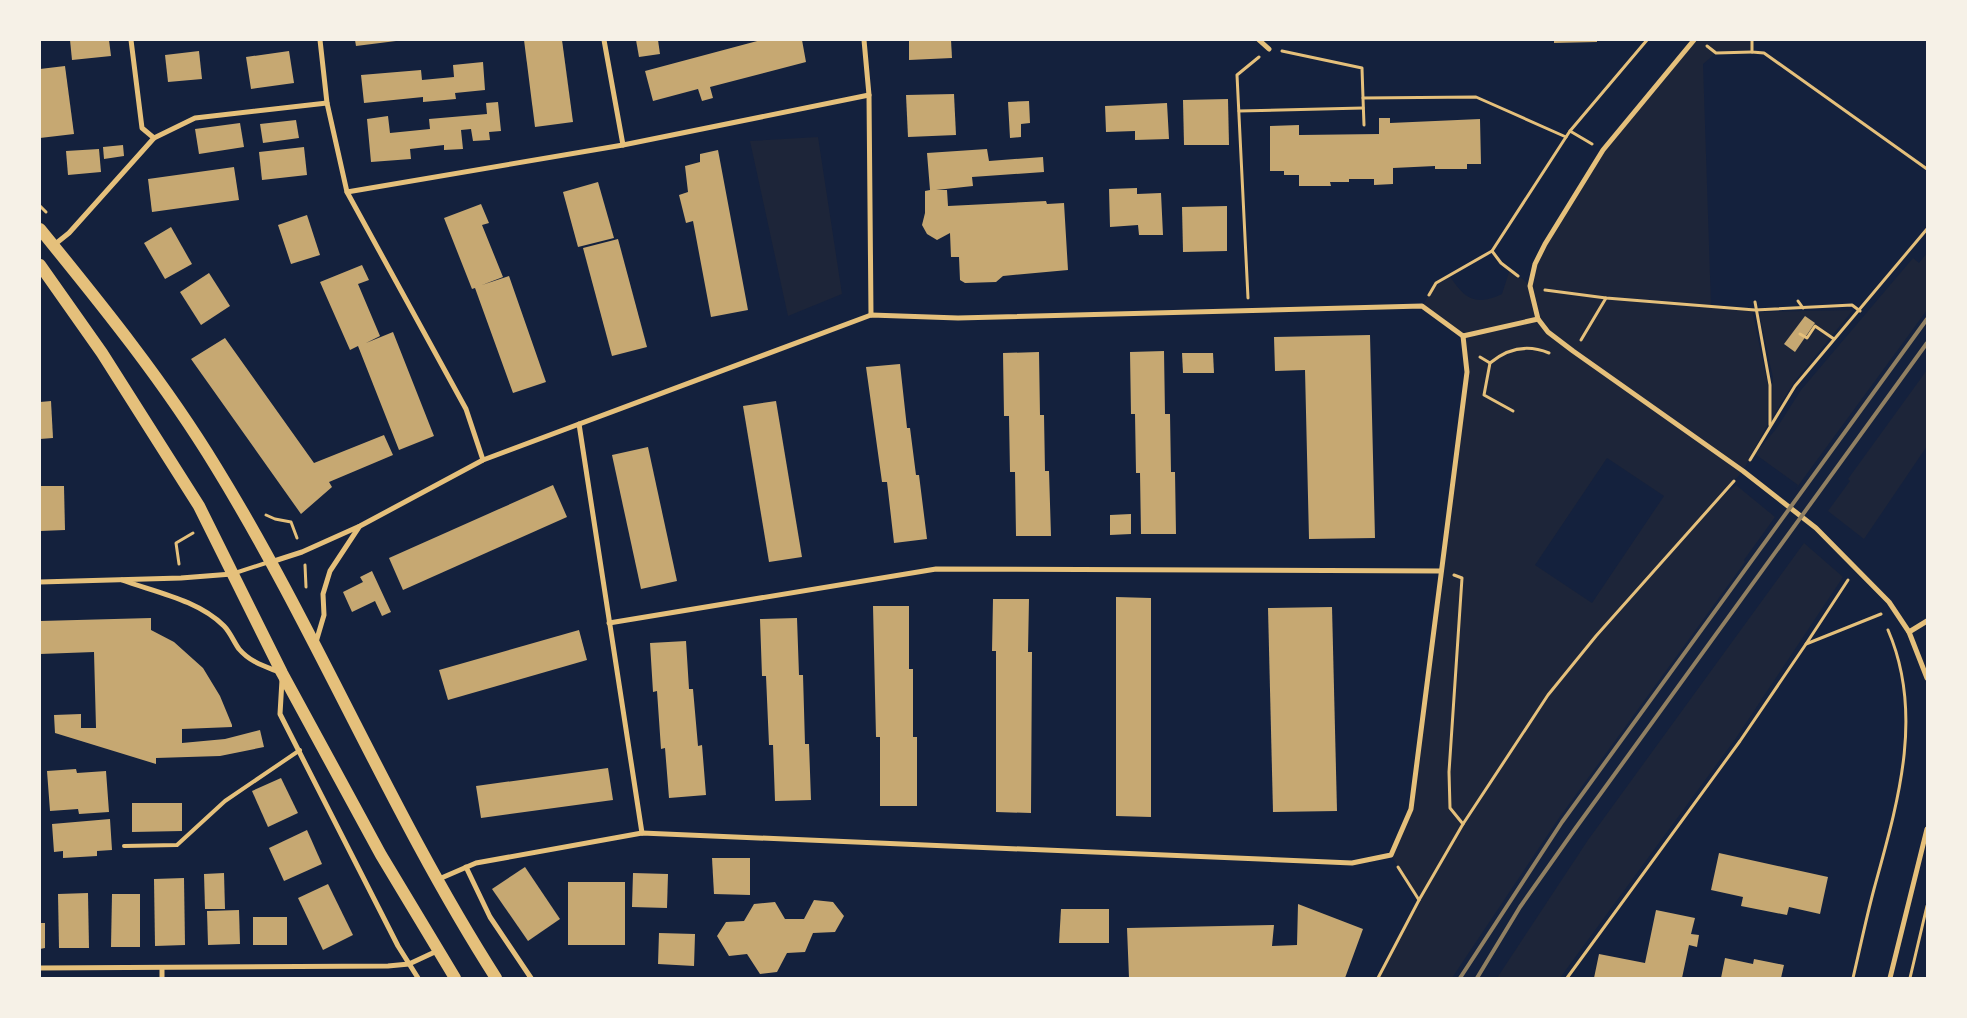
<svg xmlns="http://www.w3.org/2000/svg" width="1967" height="1018" font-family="'Titillium Web',sans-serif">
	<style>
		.green { fill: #1d2539; fill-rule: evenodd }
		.building { fill: #c6a872 }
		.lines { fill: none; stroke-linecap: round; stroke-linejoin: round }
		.path { stroke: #e5c07b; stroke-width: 3 }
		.service { stroke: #e5c07b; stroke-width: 4 }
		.minor { stroke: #e5c07b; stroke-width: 5 }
		.primary { stroke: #e5c07b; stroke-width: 12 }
		.rail { stroke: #918062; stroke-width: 4 }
	</style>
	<rect width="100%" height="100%" fill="#14213d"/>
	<!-- green -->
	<g class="green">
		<path d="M1694 40H1752V52L1716 53 1703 64 1711 306 1752 310 1768 385 1767 425 1743 471 1712 505 1736 485 1775 517 1744 560 1745 562 1559 818 1452 978H1378L1419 901 1391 855 1411 809 1467 372 1463 336 1422 306 1436 283 1449 275C1464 298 1474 307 1502 294L1510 269 1530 285 1535 264 1603 150ZM1607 458 1664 496 1592 603 1535 565Z"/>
		<path d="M818 137 842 294 788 316 750 141Z"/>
		<path d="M1927 253V310L1795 490 1798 485 1755 454 1776 429 1801 390 1913 258 1919 263Z"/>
		<path d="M1853 310 1794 382 1772 418 1773 378 1759 312Z"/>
		<path d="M1927 370V446L1864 539 1828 511 1850 481 1848 479Z"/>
		<path d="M1804 543 1843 577 1736 738 1560 978H1497L1588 840Z"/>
	</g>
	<!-- building -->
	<g class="building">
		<path d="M70 40H109L111 56 72 60Z"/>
		<path d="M355 40H396V41L356 46Z"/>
		<path d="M524 40H562L573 122 535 127Z"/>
		<path d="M636 40H658L660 54 639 57Z"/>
		<path d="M761 40H802L806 62 710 87 713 98 702 101 698 89 653 101 645 71Z"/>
		<path d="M909 40H951L952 58 909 60Z"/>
		<path d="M1554 40H1597V42L1554 43Z"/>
		<path d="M199 51 202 79 168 82 165 55Z"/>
		<path d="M289 51 294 83 251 89 246 57Z"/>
		<path d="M483 62 485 90 455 93 456 99 423 102V97L364 103 361 75 421 70 422 80 454 77 453 65Z"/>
		<path d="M65 66 74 134 40 138V69Z"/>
		<path d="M954 94 956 135 908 137 906 95Z"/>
		<path d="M1228 99 1229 145H1184L1183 100Z"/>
		<path d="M1029 101 1030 123 1021 124V137L1010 138 1008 102Z"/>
		<path d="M498 102 501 131 489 132 490 140 473 141 471 129 461 130 463 149 444 150V145L410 149 411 159 371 162 367 119 388 116 390 133 430 129 429 119 487 114 486 103Z"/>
		<path d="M1167 103 1169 139 1135 140V131L1106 132 1105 106Z"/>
		<path d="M1379 118H1390V123L1480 119 1481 164H1467V169H1435V166L1393 168V184L1374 185V179H1349V182H1330L1331 186H1299V175H1284V171H1270V126L1299 125V135L1379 134Z"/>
		<path d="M296 120 299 138 263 143 260 124Z"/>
		<path d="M240 123 244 147 199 154 195 129Z"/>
		<path d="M123 145 124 156 104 159 103 147Z"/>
		<path d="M304 147 307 175 262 180 259 152Z"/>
		<path d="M99 149 101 172 68 175 66 151Z"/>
		<path d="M987 149 989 161 1043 157 1044 172 972 177 973 186 936 190H947L948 206 1046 201 1047 204 1064 203 1068 270 1003 276 996 282 965 283 960 280 959 257H951L950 233 937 240 927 234 922 225 925 213V191L930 190 927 153Z"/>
		<path d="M718 150 748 310 711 317 693 221 686 223 679 195 688 192 685 166 700 162V154Z"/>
		<path d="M234 167 239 200 152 212 148 179Z"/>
		<path d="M598 182 614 238 578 247 563 192Z"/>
		<path d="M1137 188V194L1161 193 1163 235H1139L1138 225 1110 227 1109 189Z"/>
		<path d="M481 204 489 223 482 225 503 277 482 285 509 276 546 382 513 393 475 288 472 289 444 218Z"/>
		<path d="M1227 206V251L1183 252 1182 207Z"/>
		<path d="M307 215 320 255 291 264 278 225Z"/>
		<path d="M171 227 192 264 165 279 144 243Z"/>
		<path d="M618 239 647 347 612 356 583 248Z"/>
		<path d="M362 265 369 280 358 284 380 336 366 343 393 332 434 436 399 450 358 346 350 350 320 282Z"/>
		<path d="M209 273 230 306 201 325 180 292Z"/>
		<path d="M1805 316 1815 323 1795 352 1784 344Z"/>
		<path d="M1370 335 1375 538 1309 539 1305 370 1275 371 1274 337Z"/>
		<path d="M225 338 314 463 384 435 393 455 329 482 332 487 301 514 191 359Z"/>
		<path d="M1164 351 1165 414H1170L1171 472H1175L1176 534H1141L1140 473H1136L1135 414H1131L1130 352Z"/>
		<path d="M1039 352 1040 415H1044L1045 471H1049L1051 536H1016L1015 472H1010L1009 416H1004L1003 353Z"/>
		<path d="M1182 353H1213L1214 373H1183Z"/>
		<path d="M900 364 907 428H910L916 475H919L927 539 894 543 887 482H882L866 367Z"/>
		<path d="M51 401 53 438 40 439V402Z"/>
		<path d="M776 401 802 557 769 562 743 406Z"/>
		<path d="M648 447 677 581 641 589 612 455Z"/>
		<path d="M553 485 567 517 403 590 389 558Z"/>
		<path d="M40 486H64L65 530 40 531Z"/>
		<path d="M1131 514V534L1110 535V515Z"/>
		<path d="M372 571 391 612 382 616 375 601 352 612 343 592 363 582 360 577Z"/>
		<path d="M1116 597 1151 598V817L1116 816Z"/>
		<path d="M993 599H1029L1028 652H1032L1031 813 996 812V651H992Z"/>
		<path d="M873 606H909V669H913V737H917V806H880V737H876Z"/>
		<path d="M1332 607 1337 811 1273 812 1268 608Z"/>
		<path d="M151 618V630L174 642 203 668 220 696 232 725V727L182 729V743L225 739 260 730 264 747 220 756 156 758V764L55 733 54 715 81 714V728H96L94 652 40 654V621Z"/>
		<path d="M797 618 799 675H803L805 744H809L811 800 775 801 773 745H769L766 676H762L760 619Z"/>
		<path d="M579 630 587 660 448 700 439 670Z"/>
		<path d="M686 641 689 689H693L698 746 702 745 706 795 669 798 665 748 661 749 657 691 653 692 650 643Z"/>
		<path d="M608 768 613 800 481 818 476 786Z"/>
		<path d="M76 769 77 773 106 771 109 812 79 814 78 809 50 811 47 771Z"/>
		<path d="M281 778 298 813 268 827 252 791Z"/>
		<path d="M132 803H182V831L132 832Z"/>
		<path d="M110 819 112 850 97 851V856L63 858V851L54 852 52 824Z"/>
		<path d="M307 830 322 864 284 881 269 848Z"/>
		<path d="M1719 853 1828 877 1820 914 1789 907 1787 915 1741 906 1743 897 1711 890Z"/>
		<path d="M712 858H750V895L714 894Z"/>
		<path d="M525 867 560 919 528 941 492 889Z"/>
		<path d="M224 873 225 909H205L204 874Z"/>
		<path d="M633 873 668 874 667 908 632 907Z"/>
		<path d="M184 878 185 945 155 946 154 879Z"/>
		<rect x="568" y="882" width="57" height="63"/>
		<path d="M328 884 353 935 323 950 298 898Z"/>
		<path d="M88 893 89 948H59L58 894Z"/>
		<path d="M112 894H140V947H111Z"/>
		<path d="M814 900 833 902 844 916 835 932 813 933 805 952 787 953 777 972 760 974 747 954 729 956 717 936 726 922 744 921 754 904 775 902 785 919H804Z"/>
		<path d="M1298 904 1363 929 1345 978H1129L1127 928 1274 925 1272 946 1297 945Z"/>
		<path d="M1061 909H1109V943H1059Z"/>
		<path d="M239 910 240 944 208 945 207 911Z"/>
		<path d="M1656 910 1695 918 1691 934 1699 935 1697 947 1689 945 1682 978H1594L1599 954 1645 963Z"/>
		<rect x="253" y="917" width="34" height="28"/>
		<path d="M40 923H45V948L40 949Z"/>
		<path d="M659 933 695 934 694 966 658 964Z"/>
		<path d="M1725 958 1753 964 1754 959 1784 965 1781 978H1721Z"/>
	</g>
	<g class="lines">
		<!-- path -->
		<g class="path">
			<path d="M1752 40V52L1764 53 1927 169"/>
			<path d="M1707 46 1716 53 1752 52"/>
			<path d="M1282 51 1362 68 1363 98 1476 97 1566 137 1570 131 1592 144"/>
			<path d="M1363 98 1364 125"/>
			<path d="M1239 111 1363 108"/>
			<path d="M1570 131 1647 40"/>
			<path d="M40 206 46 212"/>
			<path d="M1492 251 1566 137"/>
			<path d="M1545 290 1606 298 1755 310 1852 305 1860 311"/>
			<path d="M1429 295 1436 283 1492 251 1501 263 1518 276"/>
			<path d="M1248 298 1237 75 1259 57"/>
			<path d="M1798 301 1803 308"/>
			<path d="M1755 302 1770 385V425"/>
			<path d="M1800 334 1807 338 1815 326 1834 339"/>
			<path d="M1581 340 1606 298"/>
			<path d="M1480 357 1490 363 1484 395 1513 411"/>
			<path d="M1490 363C1508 348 1527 344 1549 353"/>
			<path d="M1750 460 1795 386 1927 229"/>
			<path d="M266 515 275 519 291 522 297 538"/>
			<path d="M179 564 176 543 193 533"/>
			<path d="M305 565 306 587"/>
			<path d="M1454 575 1462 578 1449 772 1450 808 1463 824"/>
			<path d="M1806 644 1848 580"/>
			<path d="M1398 867 1419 900"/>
			<path d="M1378 978 1419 900 1463 824 1548 695 1596 636 1734 481"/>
			<path d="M1567 978 1740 741 1806 644 1881 614"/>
			<path d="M1853 978C1860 948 1866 919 1874 889 1897 805 1925 715 1888 630"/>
			<path d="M1910 978 1927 906"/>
		</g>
		<!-- service -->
		<g class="service">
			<path d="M235 573 269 562"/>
			<path d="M124 846 177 845 225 801 300 750"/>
		</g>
		<!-- minor -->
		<g class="minor">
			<path d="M131 40 142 128 154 138 195 118 327 103"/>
			<path d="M320 40 327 103 347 192 466 409 483 460"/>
			<path d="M604 40 623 145"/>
			<path d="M864 40 869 95 871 315"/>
			<path d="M1259 40 1269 49"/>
			<path d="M1694 40 1603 150 1545 244 1535 264 1530 286 1538 319 1548 332 1573 351 1743 471 1816 528 1889 602 1909 632 1927 678"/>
			<path d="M347 192 623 145 869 95"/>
			<path d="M54 245 69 233 154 138"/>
			<path d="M579 424 642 833"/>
			<path d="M271 562 302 552 360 526 483 460 871 315 958 318 1422 306 1463 336 1538 319"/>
			<path d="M122 580C155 592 198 600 224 626 230 632 234 642 239 649 250 662 264 666 279 672"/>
			<path d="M40 582 181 578 232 574"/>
			<path d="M609 623 936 569 1440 571"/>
			<path d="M1909 632 1927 621"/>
			<path d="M316 642 324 615 323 594 330 571 359 527"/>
			<path d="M282 680 280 714 398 946 418 978"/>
			<path d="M466 867 490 917 531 978"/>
			<path d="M439 879 476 863 642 833 1352 863 1391 855 1411 809 1467 372 1463 336"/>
			<path d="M40 968 388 966 409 964 437 951"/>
			<path d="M162 968V978"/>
			<path d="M1890 978 1927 829"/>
		</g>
		<!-- primary -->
		<g class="primary">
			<path d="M40 229C102 305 165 383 216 467 318 633 391 814 496 978"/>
			<path d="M40 265 102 353 199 506 282 673 381 855 455 978"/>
		</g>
		<!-- rail -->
		<g class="rail">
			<path d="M1460 978 1562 822 1927 319"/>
			<path d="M1477 978 1520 907 1575 829 1927 343"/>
		</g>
	</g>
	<!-- border -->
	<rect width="1967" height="1018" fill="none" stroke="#f6f1e7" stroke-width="82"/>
</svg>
